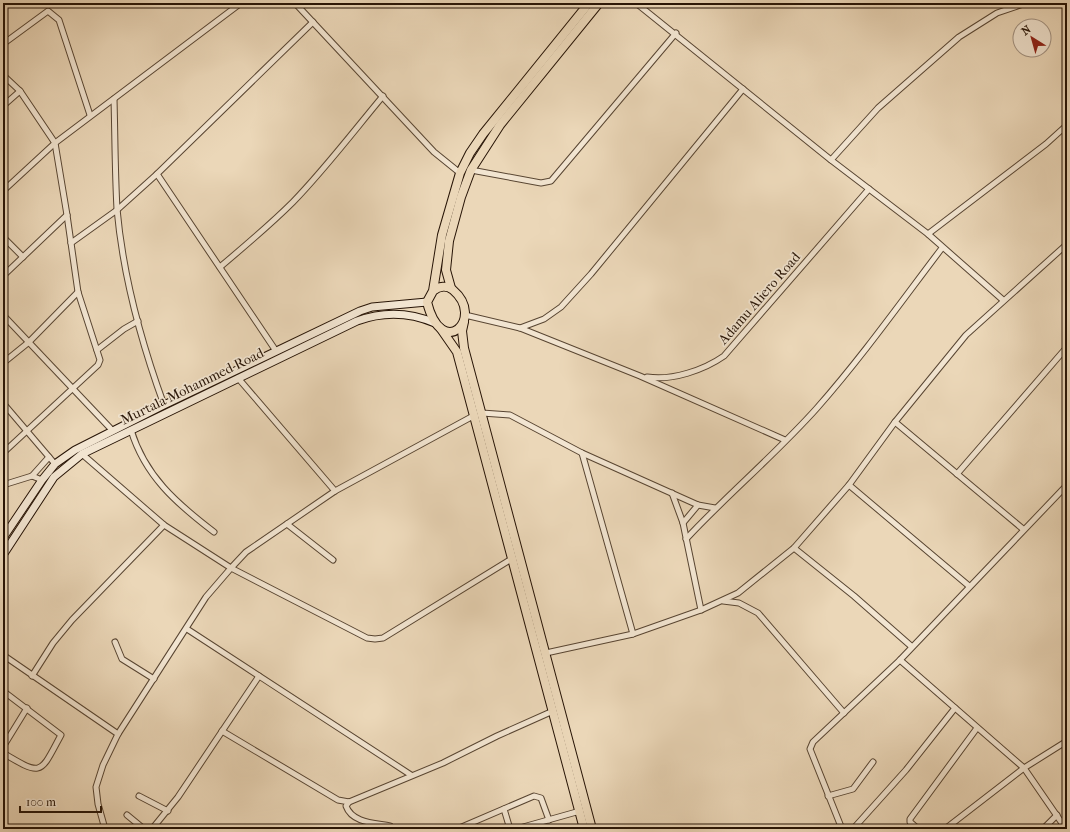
<svg xmlns="http://www.w3.org/2000/svg" width="1070" height="832" font-family="'IM FELL French Canon',serif">
	<style>
		.lines { fill: none; stroke-linecap: round; stroke-linejoin: round }
		.street-casing { stroke: #584532; stroke-width: 7 }
		.secondary-casing { stroke: #271406; stroke-width: 9 }
		.primary-casing { stroke: #271406; stroke-width: 10 }
		.street { stroke: #f2e5d1; stroke-width: 5 }
		.secondary { stroke: #f2e5d1; stroke-width: 7 }
		.primary { stroke: #ebd7b8; stroke-width: 8 }
		.labels { text-anchor: middle; stroke-width: 3.5; stroke-linejoin: round; paint-order: stroke }
		.street-label { font-size: 14px; fill: #271406; stroke: #f2e5d1 }
	</style>
	<rect width="100%" height="100%" fill="#ebd7b8"/>
	<filter id="stains"><feTurbulence type="fractalNoise" baseFrequency=".005" numOctaves="4"/><feColorMatrix values="0 0 0 0 .2 0 0 0 0 .09 0 0 0 0 .02 0 0 0 .5 -.17"/></filter>
	<radialGradient id="worn" r=".72"><stop offset=".6" stop-color="#630" stop-opacity="0"/><stop offset="1" stop-color="#630" stop-opacity=".3"/></radialGradient>
	<g class="lines">
		<defs>
			<g id="street">
				<path d="M295 3 434 152 460 173"/>
				<path d="M636 3 831 160 928 234 1003 300"/>
				<path d="M3 44 48 11 59 20 90 115"/>
				<path d="M3 75 20 91 55 143 67 215 78 292 100 360 98 365 3 453"/>
				<path d="M114 99C115 136 115 173 117 209 123 276 141 342 164 405"/>
				<path d="M3 106 20 91"/>
				<path d="M831 160 878 108 959 37 997 13 1026 3"/>
				<path d="M471 170 541 183 551 181 676 33"/>
				<path d="M157 174 276 351"/>
				<path d="M3 191 55 143 241 3"/>
				<path d="M928 234 1046 144 1067 125"/>
				<path d="M3 237 23 257"/>
				<path d="M71 243 117 210 157 174 313 22"/>
				<path d="M220 267C245 246 270 225 293 202 325 169 353 132 383 96"/>
				<path d="M3 276 67 215"/>
				<path d="M3 315 112 430"/>
				<path d="M465 315 520 328 640 376 785 440"/>
				<path d="M520 328 544 319 561 307 591 274 743 89"/>
				<path d="M97 350 124 329 138 321"/>
				<path d="M3 363 29 342 78 292"/>
				<path d="M647 377C672 381 704 370 724 356L869 189"/>
				<path d="M238 378 335 491"/>
				<path d="M3 403 55 464"/>
				<path d="M482 413 510 415 582 453 698 505 715 508"/>
				<path d="M895 422 1023 529"/>
				<path d="M131 430C145 476 176 503 214 532"/>
				<path d="M582 453 633 634"/>
				<path d="M82 454 164 525 231 568 367 638 375 639 383 638 513 558"/>
				<path d="M957 474 1067 347"/>
				<path d="M32 476 49 457"/>
				<path d="M3 485 32 476 42 480"/>
				<path d="M849 485 969 586"/>
				<path d="M672 493 683 523 701 610"/>
				<path d="M683 523 698 505"/>
				<path d="M287 524 333 560"/>
				<path d="M686 539C728 494 776 454 817 408 862 357 901 302 942 248"/>
				<path d="M794 548 854 596 911 646"/>
				<path d="M723 601 739 603 758 613 844 713"/>
				<path d="M187 629 411 775"/>
				<path d="M115 642 122 659 154 679"/>
				<path d="M546 653 633 634 701 610 738 593 794 548 849 485 895 422 966 335 1067 244"/>
				<path d="M3 655 118 734"/>
				<path d="M900 660 1024 768 1066 829"/>
				<path d="M32 676 53 643 72 620 164 525"/>
				<path d="M3 691 61 735C40 774 43 777 3 753"/>
				<path d="M222 731 338 800 349 802 443 763 497 736 553 711"/>
				<path d="M3 747 27 708"/>
				<path d="M139 796 168 811"/>
				<path d="M828 796 853 789 873 762"/>
				<path d="M349 802 346 806C352 823 375 823 390 826"/>
				<path d="M504 809 510 829"/>
				<path d="M127 815 144 829"/>
				<path d="M1062 823 1067 817"/>
				<path d="M105 829 98 804 96 787 103 765 118 734 206 597 231 568 246 552 335 491 475 415"/>
				<path d="M152 829 178 797 259 676"/>
				<path d="M457 829 534 796 541 798 549 820"/>
				<path d="M516 829 580 811"/>
				<path d="M842 829 810 749 813 742 900 660 1067 485"/>
				<path d="M853 829 906 770 955 708"/>
				<path d="M918 829 910 822V819L977 728"/>
				<path d="M945 829 1024 768 1067 741"/>
				<path d="M1043 829 1057 815"/>
			</g>
			<g id="secondary">
				<path d="M3 538 42 480 55 464 75 450 164 405 360 311 372 307 427 302"/>
				<path d="M3 555 54 477 82 454 357 321C384 311 409 312 435 323"/>
			</g>
			<g id="primary">
				<path d="M451 288 446 270 449 241 461 197 471 170 500 125 599 3"/>
				<path d="M433 291C439 286 447 285 453 290 486 318 442 362 427 302L433 291 442 235 460 173 470 153 483 134 589 3"/>
				<path d="M464 322 462 331 464 348 592 829"/>
				<path d="M441 329 457 352 584 829"/>
			</g>
		</defs>
		<!-- street casing -->
		<use href="#street" class="street-casing"/>
		<!-- secondary casing -->
		<use href="#secondary" class="secondary-casing"/>
		<!-- primary casing -->
		<use href="#primary" class="primary-casing"/>
		<!-- street -->
		<use href="#street" class="street"/>
		<!-- secondary -->
		<use href="#secondary" class="secondary"/>
		<!-- primary -->
		<use href="#primary" class="primary"/>
	</g>
	<g class="labels">
		<!-- street labels -->
		<g class="street-label">
			<text transform="translate(759 298) rotate(-49)" y="5">Adamu Aliero Road</text>
			<text transform="translate(192 386) rotate(-26)" y="5">Murtala Mohammed Road</text>
		</g>
	</g>
	<!-- margin -->
	<rect width="1070" height="832" fill="none" stroke="#ebd7b8" stroke-width="16"/>
	<rect x="4" y="4" width="1062" height="824" fill="none" stroke="#271406" stroke-width="2"/>
	<rect x="8" y="8" width="1054" height="816" fill="none" stroke="#271406"/>
	<!-- north arrow -->
	<g transform="translate(1032 38) rotate(323)"><circle r="19" fill="#f2e5d1" stroke="#a19180"/>
	<path d="M0-3L7 15L0 10L-7 15Z" fill="#8f2418"/>
	<text y="-6" font-size="11" font-weight="bold" text-anchor="middle" fill="#271406">N</text>
	</g>
	<!-- scale -->
	<path d="M20 806v6h81v-6" fill="none" stroke="#271406" stroke-width="2"/>
	<text x="26" y="806" font-size="12" fill="#271406" stroke="#f2e5d1" stroke-width="3" paint-order="stroke">100 m</text>
	<rect width="100%" height="100%" filter="url(#stains)"/>
	<rect width="100%" height="100%" fill="url(#worn)"/>
</svg>
